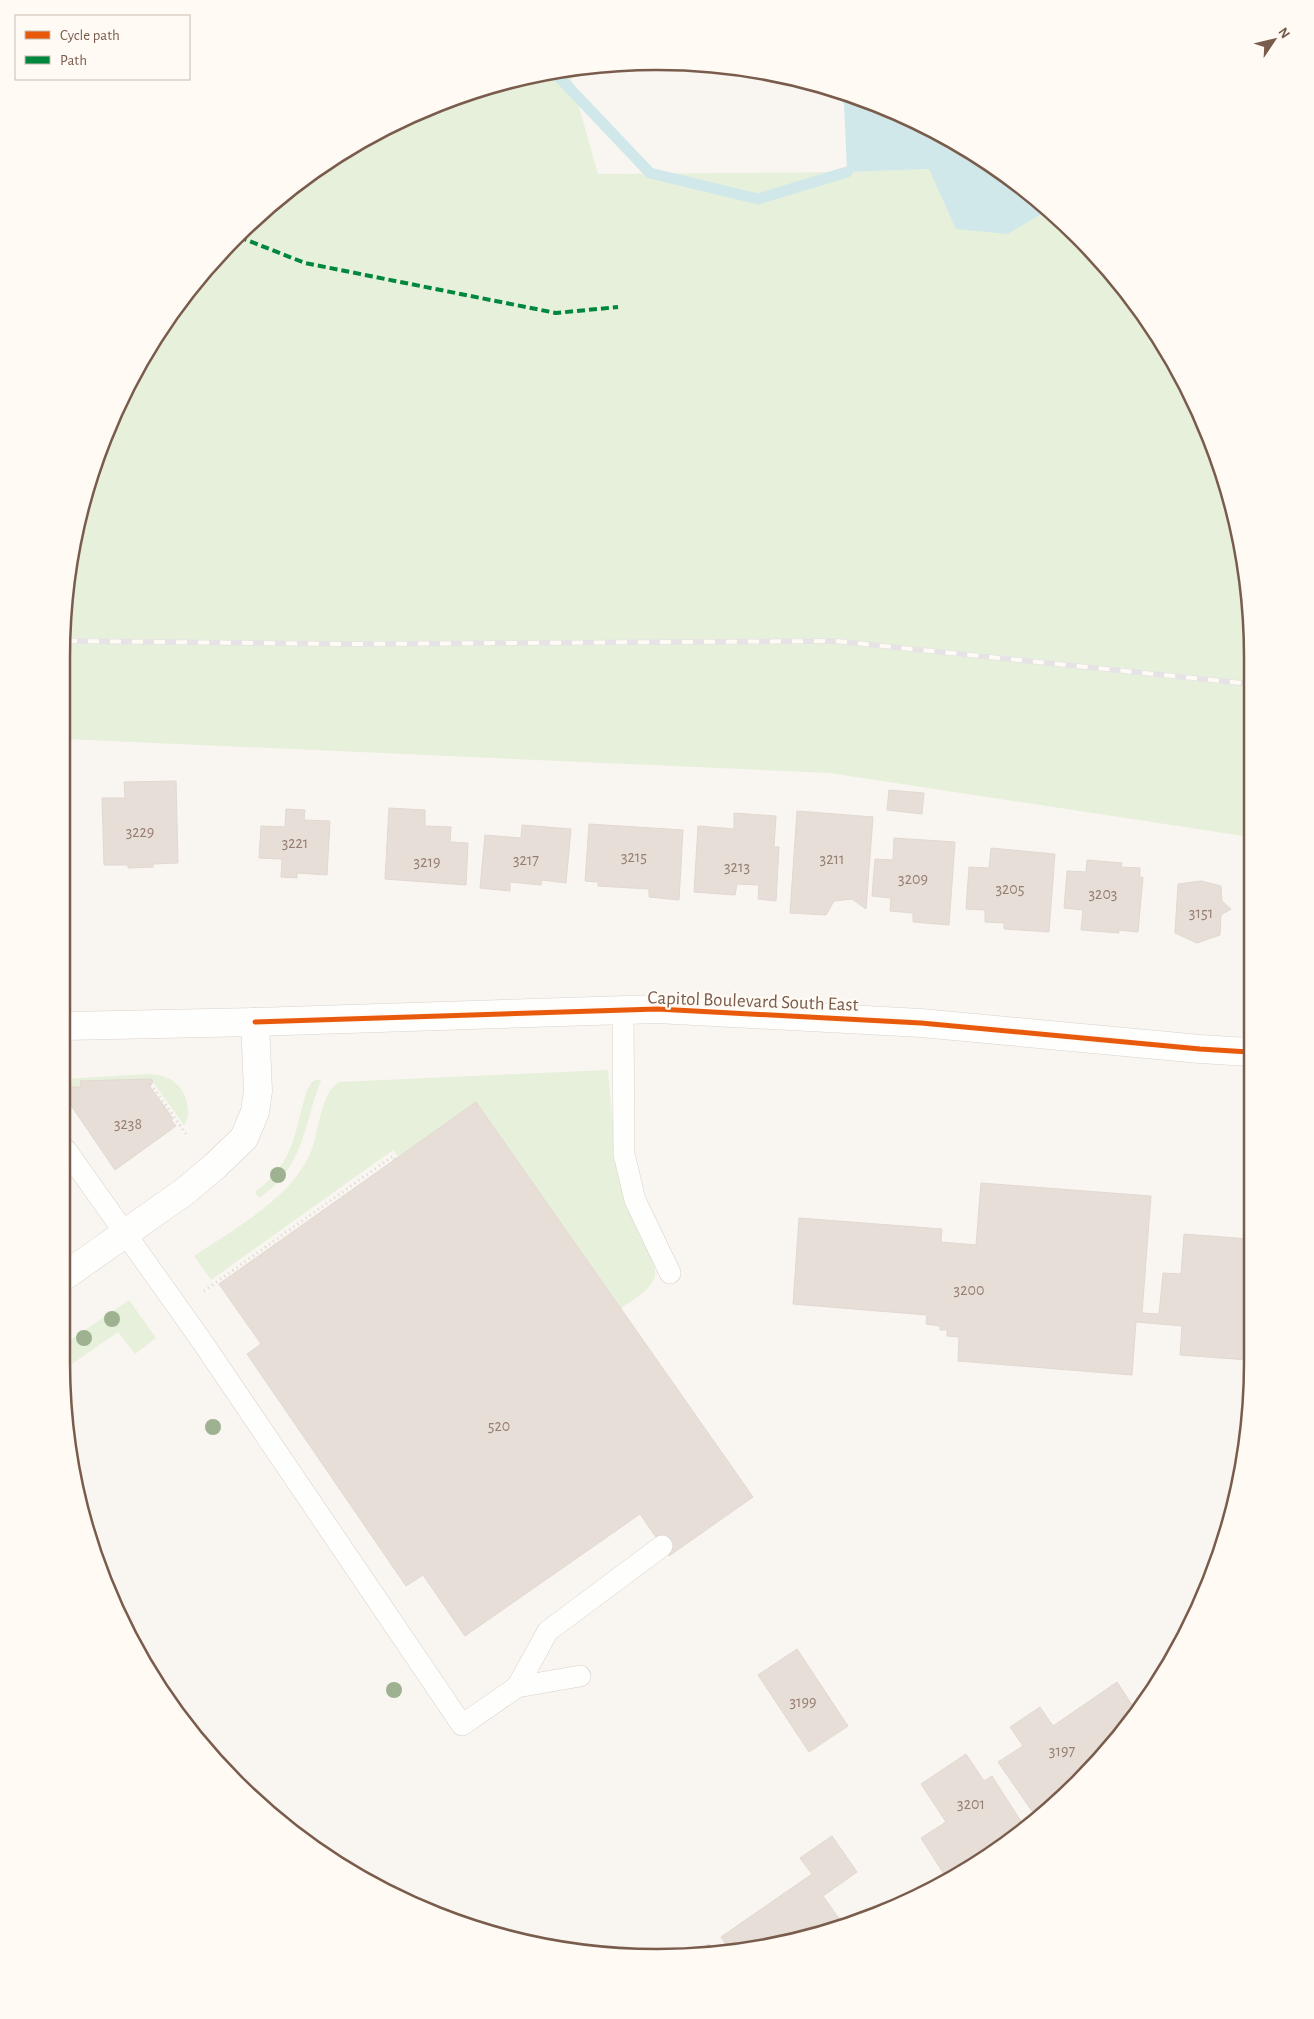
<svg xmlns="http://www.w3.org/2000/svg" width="1314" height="2019" font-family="'Alegreya Sans',sans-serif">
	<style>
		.green { fill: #e7f0db }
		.water { fill: #d0e8ea }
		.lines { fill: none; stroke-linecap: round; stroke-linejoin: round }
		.stream { stroke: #d0e8ea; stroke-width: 11 }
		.building { fill: #e6ded7; stroke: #e2d8d2 }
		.service-casing { stroke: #d7d1cb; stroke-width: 22 }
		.secondary-casing { stroke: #d9d2cb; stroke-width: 29 }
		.path { stroke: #dcd5d0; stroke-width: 3; stroke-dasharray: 1 4; stroke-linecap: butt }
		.service { stroke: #fefefd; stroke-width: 21 }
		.secondary { stroke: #fefefd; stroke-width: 28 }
		.rail-casing { stroke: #e6e3e7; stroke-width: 5.5 }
		.rail { stroke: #fffaf3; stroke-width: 4; stroke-dasharray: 11; stroke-linecap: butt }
		.quiet { stroke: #00873e; stroke-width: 4; stroke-dasharray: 8 4; stroke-linecap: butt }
		.cycleway-casing { stroke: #fffaf3; stroke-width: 8 }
		.cycleway { stroke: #e8590c; stroke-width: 5 }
		.tree { fill: #9eb190 }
		.labels { text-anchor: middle; stroke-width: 4.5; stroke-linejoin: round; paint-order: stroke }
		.number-label { font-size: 16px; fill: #977e72 }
		.street-label { font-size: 19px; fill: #7a5c4d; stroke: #fffaf3 }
		.rim { fill: none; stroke: #7a5c4d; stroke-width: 2.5 }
	</style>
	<rect width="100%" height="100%" fill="#f9f5f0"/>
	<!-- green -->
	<g class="green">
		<path d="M569 71 598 174 847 172 929 169 1008 234 1050 209 1130 295 1191 394 1233 503 1251 618 1250 837 830 773 66 739V579L82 503 123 394 209 264 294 185 393 123 503 82Z"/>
		<path d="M608 1070C613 1123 616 1175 635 1225 640 1240 656 1258 655 1274 654 1289 632 1300 621 1308L476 1102 399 1157 393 1150 211 1280 194 1256C236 1227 288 1201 310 1154 319 1135 320 1093 339 1082Z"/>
		<path d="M148 1074C170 1074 187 1087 188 1110 188 1116 188 1120 184 1125L151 1079 81 1081V1087L66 1091V1079Z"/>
		<path d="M316 1080H321C303 1127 305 1166 259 1198L255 1192C295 1162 294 1133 307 1090L312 1082Z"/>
		<path d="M129 1300 156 1338 135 1354 118 1332 66 1368V1343Z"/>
	</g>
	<!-- water -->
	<path class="water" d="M830 89 848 93 955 141 1050 209 1008 234 956 229 929 169 847 172 844 104Z"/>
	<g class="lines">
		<!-- stream -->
		<path class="stream" d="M555 73 650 173 758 199 847 172"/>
	</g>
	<!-- building -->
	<g class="building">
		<path d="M176 781 178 863 153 864V867L128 868V865H104L102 798H125L124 782Z"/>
		<path d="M889 790 924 793 922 814 887 810Z"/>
		<path d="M69 791V873H66V792Z"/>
		<path d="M389 808 425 810V826L451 827 450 842 468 843 466 885 385 879Z"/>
		<path d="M286 809 305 810 304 820 330 821 327 875 297 873V878L281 877 282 859 259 858 261 826 285 827Z"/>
		<path d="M797 811 873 817 866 909 852 899 834 901 826 915 790 913Z"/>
		<path d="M734 813 776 816 774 847H779L776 901 758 899 759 885 737 884 735 895 694 892 698 826 734 829Z"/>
		<path d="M589 824 683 830 679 900 649 897V889L598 886V882L585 881Z"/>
		<path d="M522 825 571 829 566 883 542 880 541 885 510 882V891L480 888 485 835 521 838Z"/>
		<path d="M894 838 955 842 949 925 913 922V913L890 911 891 898 872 896 875 859 893 860Z"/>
		<path d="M991 848 1055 854 1049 932 1004 929V923L985 922V910L966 909 969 867 989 868Z"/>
		<path d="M1087 860 1122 863 1121 867 1140 868V878L1143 877 1138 932 1118 930 1119 933 1081 930 1083 910 1064 908 1067 871 1086 872Z"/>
		<path d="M1201 881 1221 886 1222 901 1231 909 1221 915 1220 935 1197 943 1175 933 1178 884Z"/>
		<path d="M151 1079 153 1082 149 1085 173 1119 171 1120 176 1126 115 1170 66 1098V1091L72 1087H81L80 1081Z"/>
		<path d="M476 1102 753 1497 669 1556 640 1514 465 1636 423 1575 406 1586 247 1354 261 1344 219 1284Z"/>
		<path d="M981 1183 1151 1196 1142 1313 1159 1314 1163 1273 1181 1274 1184 1234 1249 1239 1248 1360 1180 1355 1182 1326 1136 1322 1132 1375 958 1361 959 1337 947 1336V1330H940V1326L926 1324 927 1315 793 1304 799 1218 942 1229 941 1242 976 1245Z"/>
		<path d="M797 1649 848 1726 809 1752 758 1675Z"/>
		<path d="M1117 1682 1136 1711 1105 1755 1072 1784 1032 1811 998 1762 1023 1746 1010 1727 1040 1707 1053 1726Z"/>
		<path d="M966 1754 984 1781 992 1776 1024 1826 946 1877 921 1838 946 1822 921 1784Z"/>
		<path d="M832 1836 857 1872 823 1896 840 1920 820 1934 811 1937 732 1953 721 1937 812 1874 800 1858Z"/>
		<path d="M709 1944 715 1953 694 1954Z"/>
	</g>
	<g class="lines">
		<defs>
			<g id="service">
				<path d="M623 1011 624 1154 635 1200 670 1273"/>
				<path d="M66 1150 201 1340 462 1725 517 1687 580 1676"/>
				<path d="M517 1687 548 1631 662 1546"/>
			</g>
			<g id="secondary">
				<path d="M66 1026 255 1022 657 1009 921 1023 1200 1049 1249 1052"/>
				<path d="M66 1275 184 1192 215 1166 244 1138 255 1112 258 1091 255 1022"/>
			</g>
		</defs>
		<!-- service casing -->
		<use href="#service" class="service-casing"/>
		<!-- secondary casing -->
		<use href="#secondary" class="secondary-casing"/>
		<!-- path -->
		<g class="path">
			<path d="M151 1084 186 1134"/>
			<path d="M204 1291 393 1156 395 1159"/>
		</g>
		<!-- service -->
		<use href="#service" class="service"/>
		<!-- secondary -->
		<use href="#secondary" class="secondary"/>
		<defs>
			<path id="rail" d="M66 641 351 644 835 641 1251 684"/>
		</defs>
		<!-- rail casing -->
		<use href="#rail" class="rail-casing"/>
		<!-- rail -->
		<use href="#rail" class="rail"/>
		<!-- quiet -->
		<path class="quiet" d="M239 237 305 263 556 313 618 307"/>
		<defs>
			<path id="cycleway" d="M255 1022 657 1009 921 1023 1200 1049 1249 1052"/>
		</defs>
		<!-- cycleway casing -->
		<use href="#cycleway" class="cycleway-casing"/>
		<!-- cycleway -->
		<use href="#cycleway" class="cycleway"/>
	</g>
	<!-- trees -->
	<g class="tree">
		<circle cx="278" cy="1175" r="8"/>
		<circle cx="112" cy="1319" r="8"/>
		<circle cx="84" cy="1338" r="8"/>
		<circle cx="213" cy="1427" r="8"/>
		<circle cx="394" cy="1690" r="8"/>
	</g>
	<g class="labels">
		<!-- number labels -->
		<g class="number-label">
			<text x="140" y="837">3229</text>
			<text x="295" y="848">3221</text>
			<text x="634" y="862">3215</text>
			<text x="832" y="864">3211</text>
			<text x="526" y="865">3217</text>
			<text x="427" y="867">3219</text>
			<text x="737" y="872">3213</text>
			<text x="913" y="884">3209</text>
			<text x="1010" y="894">3205</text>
			<text x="1103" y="899">3203</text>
			<text x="1201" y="918">3151</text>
			<text x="128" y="1129">3238</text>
			<text x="969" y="1295">3200</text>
			<text x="499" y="1431">520</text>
			<text x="803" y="1707">3199</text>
			<text x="1062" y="1756">3197</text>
			<text x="971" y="1809">3201</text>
		</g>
		<!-- street labels -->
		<g class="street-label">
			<text transform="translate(753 1000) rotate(2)" y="7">Capitol Boulevard South East</text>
		</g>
	</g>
	<!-- crop -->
	<path d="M0 0H1314V2019H0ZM657 70H657A587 587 0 0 1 1244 657V1362A587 587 0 0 1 657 1949H657A587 587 0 0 1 70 1362V657A587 587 0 0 1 657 70Z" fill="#fffaf3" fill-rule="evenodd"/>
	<path class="rim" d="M657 70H657A587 587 0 0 1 1244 657V1362A587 587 0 0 1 657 1949H657A587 587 0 0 1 70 1362V657A587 587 0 0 1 657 70Z"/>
	<!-- legend -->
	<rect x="15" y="15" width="175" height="65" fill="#fffaf3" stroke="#cabbb1"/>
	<rect x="25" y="31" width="25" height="8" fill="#e8590c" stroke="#cabbb1"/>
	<text x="60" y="40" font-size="15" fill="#7a5c4d">Cycle path</text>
	<rect x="25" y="56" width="25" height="8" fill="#00873e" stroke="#cabbb1"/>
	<text x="60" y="65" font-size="15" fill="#7a5c4d">Path</text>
	<!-- north arrow -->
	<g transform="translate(1274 40) rotate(55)" stroke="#fffaf3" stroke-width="4" paint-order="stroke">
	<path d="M0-4L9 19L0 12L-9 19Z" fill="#7a5c4d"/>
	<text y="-8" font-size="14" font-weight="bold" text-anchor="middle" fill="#7a5c4d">N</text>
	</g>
</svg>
